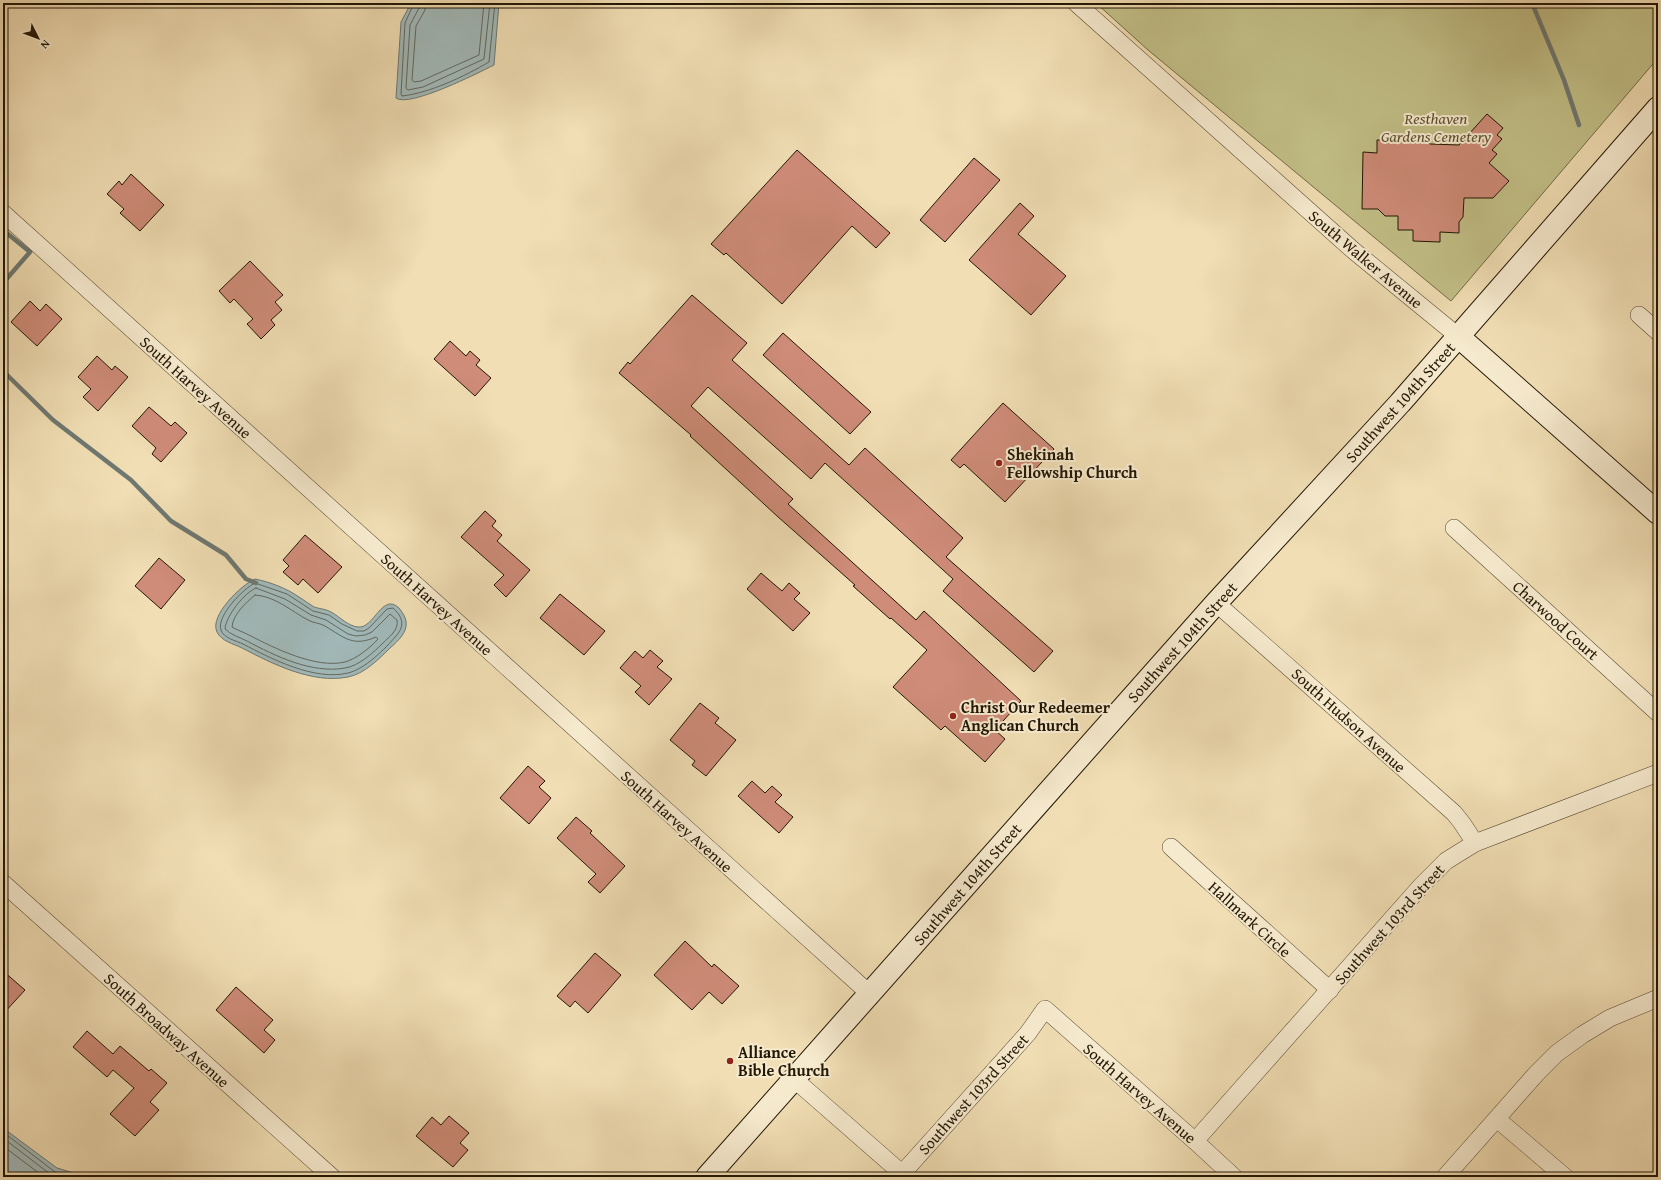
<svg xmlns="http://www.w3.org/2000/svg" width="1661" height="1180" font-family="'Gentium Book Plus',serif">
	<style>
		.green { fill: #c2bf87; stroke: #726a46 }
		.water { fill: #a1b9b9; stroke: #6e7871 }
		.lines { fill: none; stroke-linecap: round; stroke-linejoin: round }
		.shore { stroke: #62685e; stroke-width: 1 }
		.stream { stroke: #6e7871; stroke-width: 4.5 }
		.building { fill: #cf8c79; stroke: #221604 }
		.street-casing { stroke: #564830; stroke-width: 18 }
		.secondary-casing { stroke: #221604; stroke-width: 24 }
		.street { stroke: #f6eace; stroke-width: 17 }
		.secondary { stroke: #f6eace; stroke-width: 22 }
		.poi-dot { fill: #8f2418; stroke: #f6eace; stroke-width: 1.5 }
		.labels { text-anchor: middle; stroke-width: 4; stroke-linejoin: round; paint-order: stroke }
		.park-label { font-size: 16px; font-style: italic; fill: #5a5132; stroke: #f6eace }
		.street-label { font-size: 16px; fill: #221604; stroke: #f6eace }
		.poi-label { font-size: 16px; font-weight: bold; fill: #221604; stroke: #f6eace; text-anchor: start }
	</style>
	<rect width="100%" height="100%" fill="#f1deb4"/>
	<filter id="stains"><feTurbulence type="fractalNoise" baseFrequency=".005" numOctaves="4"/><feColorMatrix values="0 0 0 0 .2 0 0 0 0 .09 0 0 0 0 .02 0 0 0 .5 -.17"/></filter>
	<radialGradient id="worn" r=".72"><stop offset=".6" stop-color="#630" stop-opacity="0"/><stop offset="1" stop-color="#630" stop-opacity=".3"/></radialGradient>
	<!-- green -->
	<path class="green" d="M1096 3H1658V58L1451 301 1148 50Z"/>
	<!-- water -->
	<g class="water">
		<path d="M411 3H499L494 65C478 73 409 108 396 98L401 22Z"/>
		<path d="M255 579C270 582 286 588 299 597 304 600 309 604 314 607 320 609 326 609 331 612 340 617 348 626 358 627 374 629 382 592 399 608 402 612 405 616 406 621 408 632 398 641 390 648 379 659 364 674 348 677 312 684 273 664 242 648 234 644 221 641 217 632 209 616 241 585 255 579Z"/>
		<path d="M3 1128 57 1168 77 1174 81 1177H3Z"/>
	</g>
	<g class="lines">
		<!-- shore -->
		<g class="shore">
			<path d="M414 3 405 23 401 94 402 96C430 93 465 76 489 62L495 3"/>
			<path d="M419 3V8L410 25 406 88 408 90 423 87 484 59 490 3"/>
			<path d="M425 3V10L416 26 412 80 414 82 421 81 479 55 484 3"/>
			<path d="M255 583 287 594 313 611 329 615 342 624 357 631H364L369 628 387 609 393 608C403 617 405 626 396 636 385 649 365 669 348 673 314 681 272 659 243 644 237 641 223 638 221 630 216 616 244 588 255 583Z"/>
			<path d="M256 588 285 599 311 615 326 620 348 634 356 636 365 635 372 632 390 614 397 620C399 630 389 637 383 643 374 652 359 666 345 668 312 674 275 656 247 641 239 637 231 635 225 629 226 616 244 593 256 588Z"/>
			<path d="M255 595C275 596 291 611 308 620 313 623 320 623 325 626 345 638 353 647 376 637L378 639C370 648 356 659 345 662 316 669 274 648 249 635 243 632 237 630 232 627 233 614 246 603 255 595Z"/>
			<path d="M3 1132 55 1172 73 1177"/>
			<path d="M3 1138 54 1177"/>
			<path d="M3 1146 44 1177"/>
		</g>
		<!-- stream -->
		<g class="stream">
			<path d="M1532 3 1564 80 1579 125"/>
			<path d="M3 230 30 252 3 283"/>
			<path d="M3 371 53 420 131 480 171 521 226 555 246 579 256 583"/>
		</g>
	</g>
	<!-- building -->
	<g class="building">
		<path d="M1487 114 1503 128 1497 135 1502 139 1492 150 1497 154 1489 163 1509 181 1493 198H1464L1463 217 1459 222V233L1440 232V242L1413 241V230H1398V216H1385L1378 209H1362L1363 152 1377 153V140H1425L1430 144 1459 145Z"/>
		<path d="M797 150 890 233 876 248 852 226 782 304 726 253 724 255 711 244Z"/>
		<path d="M974 158 1000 180 945 242 920 220Z"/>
		<path d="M131 174 164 205 140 231 120 213 124 209 107 194 119 181 122 185Z"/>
		<path d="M1020 203 1034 216 1018 234 1066 276 1031 315 969 260Z"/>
		<path d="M250 261 283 295 275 302 282 310 271 320 275 325 261 339 247 324 253 319 234 299 230 303 219 291Z"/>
		<path d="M692 295 747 343 732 360 849 465 865 448 963 538 946 557 1053 651 1034 672 943 591 953 579 825 463 811 479 708 387 691 406 793 499 788 504 916 620 924 611 1021 701 995 730 1005 739 985 762 945 726 941 730 893 687 927 650 891 618 890 619 853 586 855 585 777 516 690 436 691 435 619 373 628 362 630 364Z"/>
		<path d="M30 301 40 311 46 304 62 319 37 346 11 322Z"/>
		<path d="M783 333 871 412 850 434 763 355Z"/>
		<path d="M450 341 466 356 470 351 480 360 476 365 491 378 475 396 434 359Z"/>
		<path d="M97 356 112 370 115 366 128 377 98 411 83 397 91 389 78 377Z"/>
		<path d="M1003 403 1054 449 1005 502 964 464 960 468 951 460Z"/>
		<path d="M149 407 171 426 175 422 187 433 161 462 152 454 156 448 132 426Z"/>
		<path d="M485 511 496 521 492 526 502 535 497 541 530 570 506 597 494 585 504 575 461 537Z"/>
		<path d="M305 535 342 567 318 593 303 579 298 585 283 572 289 566 283 560Z"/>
		<path d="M159 558 185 580 161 609 135 586Z"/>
		<path d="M761 573 782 591 789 583 800 593 794 599 810 613 793 631 747 589Z"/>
		<path d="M560 594 605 631 584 655 540 618Z"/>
		<path d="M650 650 663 661 657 667 672 679 649 705 635 692 641 686 620 668 635 651 643 658Z"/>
		<path d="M700 703 719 718 715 723 736 740 706 776 692 765 695 761 670 740Z"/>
		<path d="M528 766 545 781 539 787 551 798 529 824 500 798Z"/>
		<path d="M752 781 765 793 772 786 782 795 775 802 793 817 779 833 738 796Z"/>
		<path d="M576 817 592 831 590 833 625 866 600 893 588 882 596 874 557 838Z"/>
		<path d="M685 941 712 967 714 964 739 986 722 1004 709 992 692 1010 654 975Z"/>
		<path d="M595 953 621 975 588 1013 575 1001 570 1007 557 996Z"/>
		<path d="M3 971 25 990 3 1014Z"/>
		<path d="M236 987 273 1020 264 1030 275 1040 264 1053 216 1010Z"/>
		<path d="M87 1031 113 1054 120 1046 149 1071 151 1069 167 1083 150 1102 159 1110 135 1136 110 1114 134 1088 113 1070 107 1077 73 1047Z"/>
		<path d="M449 1116 469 1133 460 1143 468 1150 453 1167 416 1136 432 1117 441 1125Z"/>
	</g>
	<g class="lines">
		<defs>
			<g id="street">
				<path d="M1076 3 1354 251 1459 337"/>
				<path d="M3 213 870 994"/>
				<path d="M1639 315 1658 332"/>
				<path d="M1454 528 1658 713"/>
				<path d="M1216 603 1454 813 1462 823 1475 843"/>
				<path d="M1171 847 1330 990"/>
				<path d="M3 883 332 1177"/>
				<path d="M794 1079 906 1177"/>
				<path d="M1497 1119 1565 1177"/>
				<path d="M1195 1141 1422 885 1446 861 1475 843 1658 773"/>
				<path d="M899 1177 1028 1033 1045 1009 1195 1141 1234 1177"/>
				<path d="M1445 1177 1536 1074 1557 1053 1582 1035 1610 1018 1658 998"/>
			</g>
			<g id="secondary">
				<path d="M1459 337 1658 513"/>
				<path d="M707 1177 1216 603 1400 403 1658 108"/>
			</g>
		</defs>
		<!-- street casing -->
		<use href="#street" class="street-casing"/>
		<!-- secondary casing -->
		<use href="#secondary" class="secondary-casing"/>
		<!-- street -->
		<use href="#street" class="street"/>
		<!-- secondary -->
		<use href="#secondary" class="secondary"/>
	</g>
	<!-- markers -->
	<g class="poi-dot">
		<circle cx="999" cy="463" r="4"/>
		<circle cx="953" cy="716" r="4"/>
		<circle cx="730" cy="1061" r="4"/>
	</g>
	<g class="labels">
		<!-- park labels -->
		<g class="park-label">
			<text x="1436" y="124">Resthaven<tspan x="1436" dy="18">Gardens Cemetery</tspan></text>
		</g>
		<!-- street labels -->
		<g class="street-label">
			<text transform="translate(1366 259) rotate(40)" y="6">South Walker Avenue</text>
			<text transform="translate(196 387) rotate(42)" y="6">South Harvey Avenue</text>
			<text transform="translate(1400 402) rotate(-48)" y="6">Southwest 104th Street</text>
			<text transform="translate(437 604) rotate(42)" y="6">South Harvey Avenue</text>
			<text transform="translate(1556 620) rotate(42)" y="6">Charwood Court</text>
			<text transform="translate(1182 642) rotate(-48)" y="6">Southwest 104th Street</text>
			<text transform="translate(1349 720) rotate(42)" y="6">South Hudson Avenue</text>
			<text transform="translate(677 821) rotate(42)" y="6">South Harvey Avenue</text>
			<text transform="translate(967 884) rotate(-49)" y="6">Southwest 104th Street</text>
			<text transform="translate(1250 919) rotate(42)" y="6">Hallmark Circle</text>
			<text transform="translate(1389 924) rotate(-48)" y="6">Southwest 103rd Street</text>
			<text transform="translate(167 1030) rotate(42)" y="6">South Broadway Avenue</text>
			<text transform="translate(1140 1093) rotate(41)" y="6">South Harvey Avenue</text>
			<text transform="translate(973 1094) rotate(-48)" y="6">Southwest 103rd Street</text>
		</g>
		<!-- poi labels -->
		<g class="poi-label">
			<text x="1007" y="460">Shekinah<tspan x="1007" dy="18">Fellowship Church</tspan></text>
			<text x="961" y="713">Christ Our Redeemer<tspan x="961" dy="18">Anglican Church</tspan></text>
			<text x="738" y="1058">Alliance<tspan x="738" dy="18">Bible Church</tspan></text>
		</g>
	</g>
	<!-- margin -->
	<rect width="1661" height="1180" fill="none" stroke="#f1deb4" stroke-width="16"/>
	<rect x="4" y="4" width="1653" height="1172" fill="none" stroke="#221604" stroke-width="2"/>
	<rect x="8" y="8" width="1645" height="1164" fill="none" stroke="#221604"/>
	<!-- north arrow -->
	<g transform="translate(38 38) rotate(132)" stroke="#f6eace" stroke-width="3" paint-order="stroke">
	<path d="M0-3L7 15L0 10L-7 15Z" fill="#221604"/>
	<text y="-6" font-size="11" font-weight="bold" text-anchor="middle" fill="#221604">N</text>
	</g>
	<rect width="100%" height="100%" filter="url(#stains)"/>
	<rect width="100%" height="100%" fill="url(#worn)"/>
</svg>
